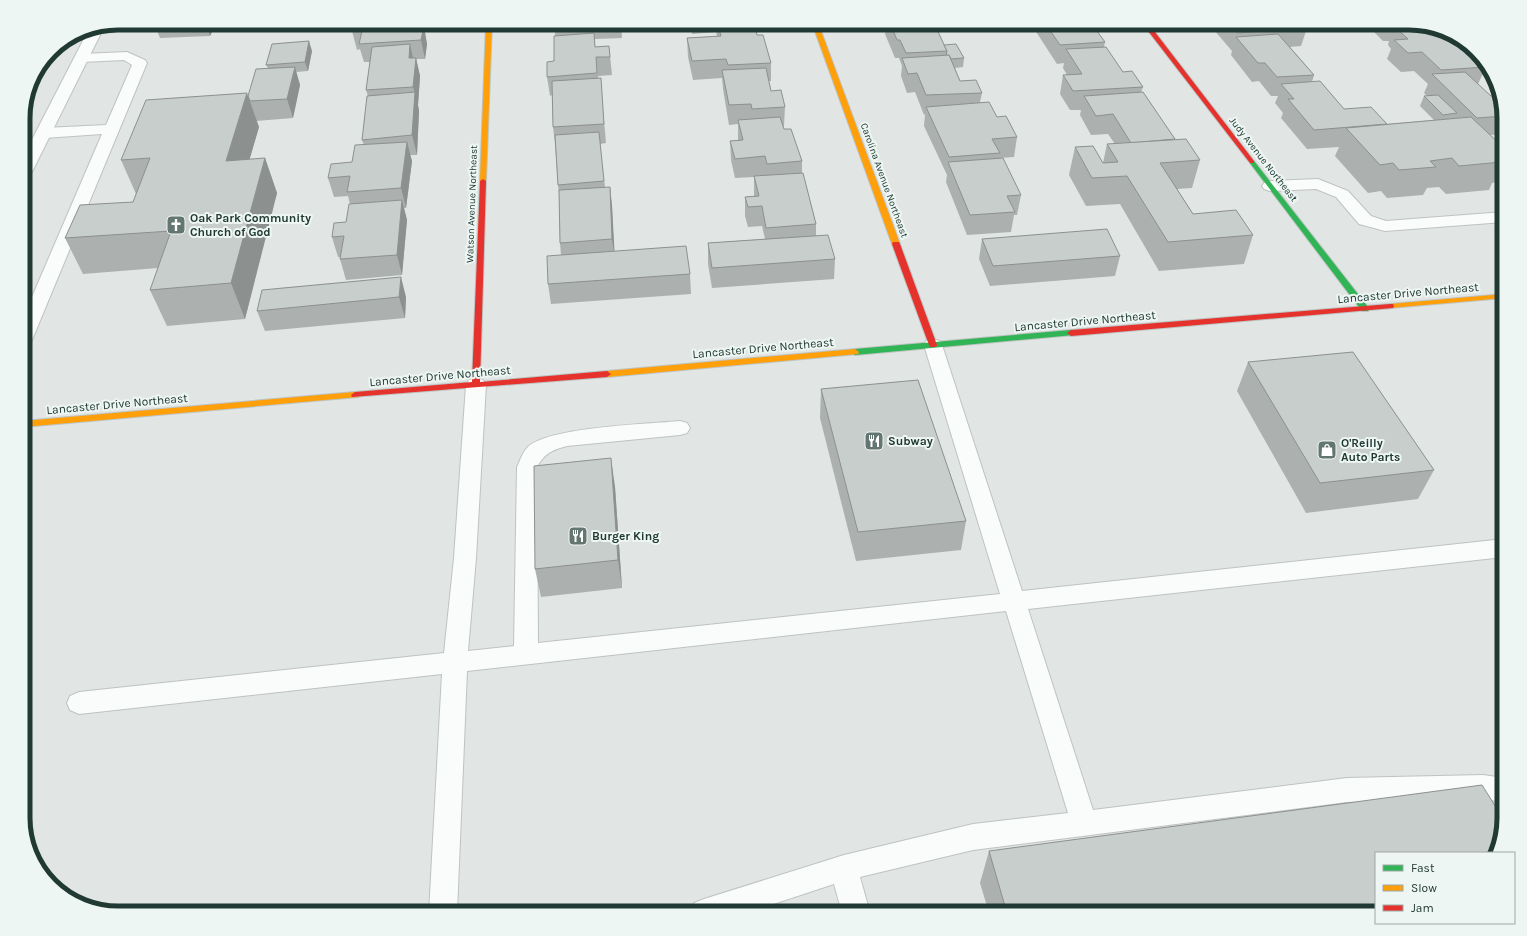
<svg xmlns="http://www.w3.org/2000/svg" width="1527" height="936" font-family="Karla,sans-serif">
	<style>
		.lines { fill: none; stroke-linecap: round; stroke-linejoin: round }
		.lane-casing { stroke: #bec3c1; stroke-width: 2 }
		.street-casing { stroke: #bec3c1; stroke-width: 2 }
		.fast-casing { stroke: #bdc4c2; stroke-width: 2 }
		.slow-casing { stroke: #bdc4c2; stroke-width: 2 }
		.jam-casing { stroke: #bdc4c2; stroke-width: 2 }
		.lane { fill: #fafbfb; fill-rule: evenodd }
		.street { fill: #fafbfb; fill-rule: evenodd }
		.fast { fill: #30b455; fill-rule: evenodd }
		.slow { fill: #ff9f0a; fill-rule: evenodd }
		.jam { fill: #e5322d; fill-rule: evenodd }
		.wall { fill: #acb1af }
		.shaded-wall { fill: #8c908f }
		.building { fill: #c8cecc; stroke: #8c908f }
		.labels { text-anchor: middle; stroke-width: 4; stroke-linejoin: round; paint-order: stroke }
		.far-street-label { font-size: 10px; fill: #203933; stroke: #eef6f3 }
		.poi-label { font-size: 12px; font-weight: bold; fill: #203933; stroke: #eef6f3; text-anchor: start }
		.street-label { font-size: 12px; fill: #203933; stroke: #eef6f3 }
		.rim { fill: none; stroke: #203933; stroke-width: 5 }
	</style>
	<rect width="100%" height="100%" fill="#e1e6e4"/>
	<g class="lines">
		<defs>
			<g id="lane">
				<path d="M127 52 145 60 147 63 32 340 30 344 23 346V318L102 134 44 138 39 136 36 133 39 130 44 128 106 125 132 65 124 60 82 62 77 61 75 58 77 55 82 54Z"/>
				<path d="M1318 179 1348 191 1371 216 1386 221 1504 212V222L1385 231 1359 224 1336 197 1316 189 1270 191 1264 189 1262 186 1264 183 1270 181Z"/>
				<path d="M933 339 940 341 942 345 1022 591 1504 539V557L1028 609 1093 810 1347 778 1483 775 1504 778V802L1483 799 1347 802 973 850 860 877 870 913H842L834 884 746 913H690L694 903 704 899 844 855 973 824 1068 813 1006 611 467 671 457 913H429L442 674 79 714 70 710 67 703 70 696 79 692 444 653 454 558 466 385 469 380 476 378 483 380 486 385 476 558 468 651 514 646 517 467C520 461 522 453 527 448 545 427 649 424 680 421L687 423 690 428 687 433 680 435 567 446C552 450 545 453 537 467L538 643 1000 594 924 345 926 341Z"/>
			</g>
			<path id="street" d="M103 26 104 27 31 174 29 178 23 179V157L89 29Z"/>
			<g id="fast">
				<path d="M1252 160 1254 161 1368 307 1369 309 1368 311H1362L1250 163V161Z"/>
				<path d="M1071 330 1075 333 1074 335 855 355 851 352 855 349Z"/>
			</g>
			<g id="slow">
				<path d="M486 23H492L486 181 483 183 480 181Z"/>
				<path d="M812 23H818L900 244 899 246H893L892 244Z"/>
				<path d="M1504 294V298L1390 308 1386 306 1390 304Z"/>
				<path d="M855 349 859 352 858 354 607 377 603 374 607 371Z"/>
				<path d="M355 392 359 395 358 397 23 427V421Z"/>
			</g>
			<g id="jam">
				<path d="M1142 23H1148L1254 161V163H1250Z"/>
				<path d="M483 179 486 181 480 382 607 371 611 374 607 377 352 397 351 395 355 392 472 382 480 181Z"/>
				<path d="M893 242H899L900 244 937 345 936 347H930L929 345 892 244Z"/>
				<path d="M1390 304H1393L1394 306 1393 308 1071 336 1067 333 1071 330Z"/>
			</g>
		</defs>
		<!-- lane casing -->
		<use href="#lane" class="lane-casing"/>
		<!-- street casing -->
		<use href="#street" class="street-casing"/>
		<!-- fast casing -->
		<use href="#fast" class="fast-casing"/>
		<!-- slow casing -->
		<use href="#slow" class="slow-casing"/>
		<!-- jam casing -->
		<use href="#jam" class="jam-casing"/>
		<!-- lane -->
		<use href="#lane" class="lane"/>
		<!-- street -->
		<use href="#street" class="street"/>
		<!-- fast -->
		<use href="#fast" class="fast"/>
		<!-- slow -->
		<use href="#slow" class="slow"/>
		<!-- jam -->
		<use href="#jam" class="jam"/>
	</g>
	<!-- wall -->
	<g class="wall">
		<path d="M154 23H212L214 28 210 36 160 38Z"/>
		<path d="M549 23H621L622 38 595 39V47L609 46 612 75 598 76 602 97 606 143 600 144 605 187H610L612 206 614 251 690 274 691 294 551 304 548 284 561 255 560 243 559 194 558 185 555 144 553 127 552 95 550 96 547 77 554 61 555 36V27H550Z"/>
		<path d="M690 23H757V35L771 63V81H769L771 91 785 107 784 126H783L784 129 802 161V173L816 224V235L835 259 834 279 712 288 708 264V243L765 239 762 226 748 227 745 216V197L754 196V177L735 178 731 160 730 141 738 140V124L729 125 723 89 722 78 693 80 688 57 687 38 717 36 716 32 692 34Z"/>
		<path d="M879 23H934L944 45 964 58 963 67 955 68 960 81 982 93 980 102 997 117 1017 137 1014 157 999 158 1021 195 1017 215H1014L1011 232 967 235 946 182 947 175 924 126 925 114 924 115 915 92 907 93 901 76 902 66 899 58H895L885 34 886 29H882Z"/>
		<path d="M1031 23H1092L1091 27 1105 42 1104 47 1123 72 1143 87 1141 92 1175 139 1200 160 1192 188 1177 189 1193 214 1253 235 1244 264 1159 271 1120 204 1086 206 1069 175 1075 147 1103 163 1107 144H1115L1108 134 1091 135 1080 115 1081 110H1070L1060 94 1063 75H1067L1063 68 1064 63 1057 64 1031 24Z"/>
		<path d="M1208 23H1302L1307 28 1301 46 1290 47 1314 75 1312 82 1344 109 1387 124 1434 120 1420 106 1424 96H1427L1424 93 1428 84 1414 71 1401 72 1387 59 1391 49 1388 45 1389 41H1383L1365 23H1409L1440 31 1446 37 1486 67 1478 84 1504 112V134L1490 135 1504 148V168L1497 182 1492 183 1489 190 1446 194 1439 187 1427 188 1423 195 1387 198 1381 191 1368 193 1335 156 1339 147 1307 149 1281 118 1283 113 1275 103 1278 96H1271L1259 81 1252 82 1231 55 1232 51Z"/>
		<path d="M423 26 427 44 425 59H416L420 76 418 105 419 111 417 155H410L412 161 406 208H404L407 220 402 275 346 280 340 259 341 257H338L332 237 346 222 350 204 348 196 334 197 328 178 352 162 364 145 362 140 368 96 366 90 370 62H364L360 49 357 50 352 31Z"/>
		<path d="M312 51 308 71 296 72 300 85 293 118 256 121 259 127 249 160 265 158 277 193 245 319 167 326 150 290 158 268 83 274 65 238 133 202 136 194 121 160 248 96 268 68 266 65Z"/>
		<path d="M982 239 1120 256 1115 276 990 286 979 259Z"/>
		<path d="M262 290 406 297 405 318 265 331 257 311Z"/>
		<path d="M1248 362 1434 470 1418 499 1306 513 1237 391Z"/>
		<path d="M821 389 966 521 961 550 856 561 820 418Z"/>
		<path d="M615 487 622 588 541 597 535 569Z"/>
		<path d="M989 851 1376 913H989L980 883Z"/>
	</g>
	<!-- shaded-wall -->
	<g class="shaded-wall">
		<path d="M206 23H212L214 28 210 36Z"/>
		<path d="M417 23H422L423 28 424 26 427 44 425 59 421 40 417 26Z"/>
		<path d="M309 41 312 51 308 71 305 62Z"/>
		<path d="M410 44 414 63 409 58Z"/>
		<path d="M416 58 420 76 418 105 419 111 417 155 412 135 415 93 413 87Z"/>
		<path d="M295 67 300 85 293 118 287 99Z"/>
		<path d="M247 93 259 127 239 196 226 161Z"/>
		<path d="M407 142 412 161 406 208 401 188Z"/>
		<path d="M265 158 277 193 245 319 231 283Z"/>
		<path d="M610 187 612 206 615 260 612 239Z"/>
		<path d="M402 200 407 220 402 275 397 255Z"/>
		<path d="M401 277 406 297 405 318 399 297Z"/>
		<path d="M611 458 615 487 622 588 618 560Z"/>
	</g>
	<!-- building -->
	<g class="building">
		<path d="M354 23H417V26H424L421 40 359 44 362 31H352Z"/>
		<path d="M555 23H592V28L555 30Z"/>
		<path d="M754 23 757 35H763L771 63 728 65 726 59 692 61 687 38 721 36 718 26Z"/>
		<path d="M890 23H934L947 51 906 53 900 40H897Z"/>
		<path d="M1045 23H1080L1083 27H1094L1105 42 1060 45Z"/>
		<path d="M1228 23H1302L1307 28 1237 33Z"/>
		<path d="M1417 25 1440 31 1446 37 1451 36 1486 67 1441 70 1422 52 1408 53 1394 40 1408 39 1395 27Z"/>
		<path d="M594 33 595 47 609 46 610 57H596L597 73 547 77V62L554 61V36Z"/>
		<path d="M1278 34 1314 75 1277 77 1265 63H1258L1236 37Z"/>
		<path d="M309 41 305 62 266 65 272 44Z"/>
		<path d="M410 44 409 58H416L413 87 366 90 372 47Z"/>
		<path d="M956 44 964 58 951 59 949 55 946 56 947 51 944 45Z"/>
		<path d="M1106 47 1123 72 1132 71 1143 87 1073 91 1063 75 1082 74 1066 49Z"/>
		<path d="M949 55 960 81 976 80 982 93 926 95 917 73 908 74 902 58Z"/>
		<path d="M295 67 287 99 250 101 248 96 256 69Z"/>
		<path d="M766 68 771 91 781 90 785 107 752 109 751 104 729 105 722 70Z"/>
		<path d="M1465 72 1491 96 1499 95 1504 112V116L1477 118 1432 74Z"/>
		<path d="M601 78 604 124 553 127 552 81Z"/>
		<path d="M1320 81 1344 109 1371 107 1387 124 1314 130 1288 99H1294L1281 84Z"/>
		<path d="M415 92 412 135 362 140 367 96Z"/>
		<path d="M1143 92 1175 139 1131 143 1113 114 1096 116 1084 96Z"/>
		<path d="M247 93 226 161 265 158 231 283 150 290 171 231 65 238 80 205 133 202 150 158 121 160 146 100Z"/>
		<path d="M1438 95 1457 113 1443 115 1424 96Z"/>
		<path d="M989 102 997 117 1006 116 1017 137 992 139 1000 153 949 157 926 107Z"/>
		<path d="M780 117 784 129H791L802 161 767 164 765 156 735 159 730 141 743 140 738 120Z"/>
		<path d="M1471 117 1504 148V155H1496L1502 162 1459 166 1452 158 1430 161 1436 167 1399 170 1393 163 1380 165 1346 128Z"/>
		<path d="M599 132 604 181 558 185 555 135Z"/>
		<path d="M1186 139 1200 160 1160 163 1193 214 1236 210 1253 235 1168 242 1127 176 1092 178 1075 147 1093 146 1103 163 1118 162 1107 144Z"/>
		<path d="M407 142 401 188 347 192 350 176 328 178 331 164 352 162 355 145Z"/>
		<path d="M1003 158 1021 195 1007 196 1015 212 970 215 948 162Z"/>
		<path d="M803 173 816 224 766 228 762 206 748 207 745 197 759 196 754 176Z"/>
		<path d="M610 187 612 239 560 243 559 190Z"/>
		<path d="M402 200 397 255 340 259 344 236 332 237 334 223 346 222 349 204Z"/>
		<path d="M1107 229 1120 256 993 266 982 239Z"/>
		<path d="M828 235 835 259 712 268 708 243Z"/>
		<path d="M686 246 690 274 548 284 547 256Z"/>
		<path d="M401 277 399 297 257 311 262 290Z"/>
		<path d="M1353 352 1434 470 1320 483 1248 362Z"/>
		<path d="M918 380 966 521 858 532 821 389Z"/>
		<path d="M611 458 618 560 535 569 534 466Z"/>
		<path d="M1482 785 1504 820 1495 853H1376V913H1007L989 851Z"/>
	</g>
	<!-- icons -->
	<defs>
		<symbol id="church-square" viewBox="-11 -11 22 22"><rect x="-9" y="-9" width="18" height="18" rx="4" fill="#647671" stroke="#eef6f3"/><path d="M-1.2-6h2.4v3.5h3.3v2.4h-3.3V6h-2.4V-.1h-3.3v-2.4h3.3Z" fill="#fff"/></symbol>
		<symbol id="restaurant-square" viewBox="-11 -11 22 22"><rect x="-9" y="-9" width="18" height="18" rx="4" fill="#647671" stroke="#eef6f3"/><path d="M-5-6h1v4h1v-4h1v4h1v-4h1v5L-1.5 .5V6h-2V.5L-5-1ZM5-6V6H3V1.5H1.5Q1.5-4 5-6Z" fill="#fff"/></symbol>
		<symbol id="shop-square" viewBox="-11 -11 22 22"><rect x="-9" y="-9" width="18" height="18" rx="4" fill="#647671" stroke="#eef6f3"/><path d="M-5-2.5h2.3a2.7 3.5 0 0 1 5.4 0H5L5.5 6h-11ZM-1.5-2.5h3a1.5 2.3 0 0 0-3 0Z" fill="#fff"/></symbol>
	</defs>
	<g fill-rule="evenodd">
		<use href="#church-square" x="165" y="214" width="22" height="22"/>
		<use href="#restaurant-square" x="863" y="430" width="22" height="22"/>
		<use href="#shop-square" x="1316" y="439" width="22" height="22"/>
		<use href="#restaurant-square" x="567" y="525" width="22" height="22"/>
	</g>
	<g class="labels">
		<!-- far-street labels -->
		<g class="far-street-label">
			<text transform="translate(1264 159) rotate(52)" y="4">Judy Avenue Northeast</text>
			<text transform="translate(885 180) rotate(70)" y="4">Carolina Avenue Northeast</text>
			<text transform="translate(471 204) rotate(-88)" y="4">Watson Avenue Northeast</text>
		</g>
		<!-- poi labels -->
		<g class="poi-label">
			<text x="190" y="222">Oak Park Community<tspan x="190" dy="14">Church of God</tspan></text>
			<text x="888" y="445">Subway</text>
			<text x="1341" y="447">O'Reilly<tspan x="1341" dy="14">Auto Parts</tspan></text>
			<text x="592" y="540">Burger King</text>
		</g>
		<!-- street labels -->
		<g class="street-label">
			<text transform="translate(1408 293) rotate(-5)" y="4">Lancaster Drive Northeast</text>
			<text transform="translate(1085 321) rotate(-5)" y="4">Lancaster Drive Northeast</text>
			<text transform="translate(763 348) rotate(-5)" y="4">Lancaster Drive Northeast</text>
			<text transform="translate(440 376) rotate(-5)" y="4">Lancaster Drive Northeast</text>
			<text transform="translate(117 404) rotate(-5)" y="4">Lancaster Drive Northeast</text>
		</g>
	</g>
	<!-- crop -->
	<path d="M0 0H1527V936H0ZM118 30H1409A88 88 0 0 1 1497 118V818A88 88 0 0 1 1409 906H118A88 88 0 0 1 30 818V118A88 88 0 0 1 118 30Z" fill="#eef6f3" fill-rule="evenodd"/>
	<path class="rim" d="M118 30H1409A88 88 0 0 1 1497 118V818A88 88 0 0 1 1409 906H118A88 88 0 0 1 30 818V118A88 88 0 0 1 118 30Z"/>
	<!-- legend -->
	<rect x="1375" y="852" width="140" height="72" fill="#eef6f3" stroke="#9caaa6"/>
	<rect x="1383" y="865" width="20" height="6" fill="#30b455" stroke="#9caaa6"/>
	<text x="1411" y="872" font-size="12" fill="#203933">Fast</text>
	<rect x="1383" y="885" width="20" height="6" fill="#ff9f0a" stroke="#9caaa6"/>
	<text x="1411" y="892" font-size="12" fill="#203933">Slow</text>
	<rect x="1383" y="905" width="20" height="6" fill="#e5322d" stroke="#9caaa6"/>
	<text x="1411" y="912" font-size="12" fill="#203933">Jam</text>
</svg>
